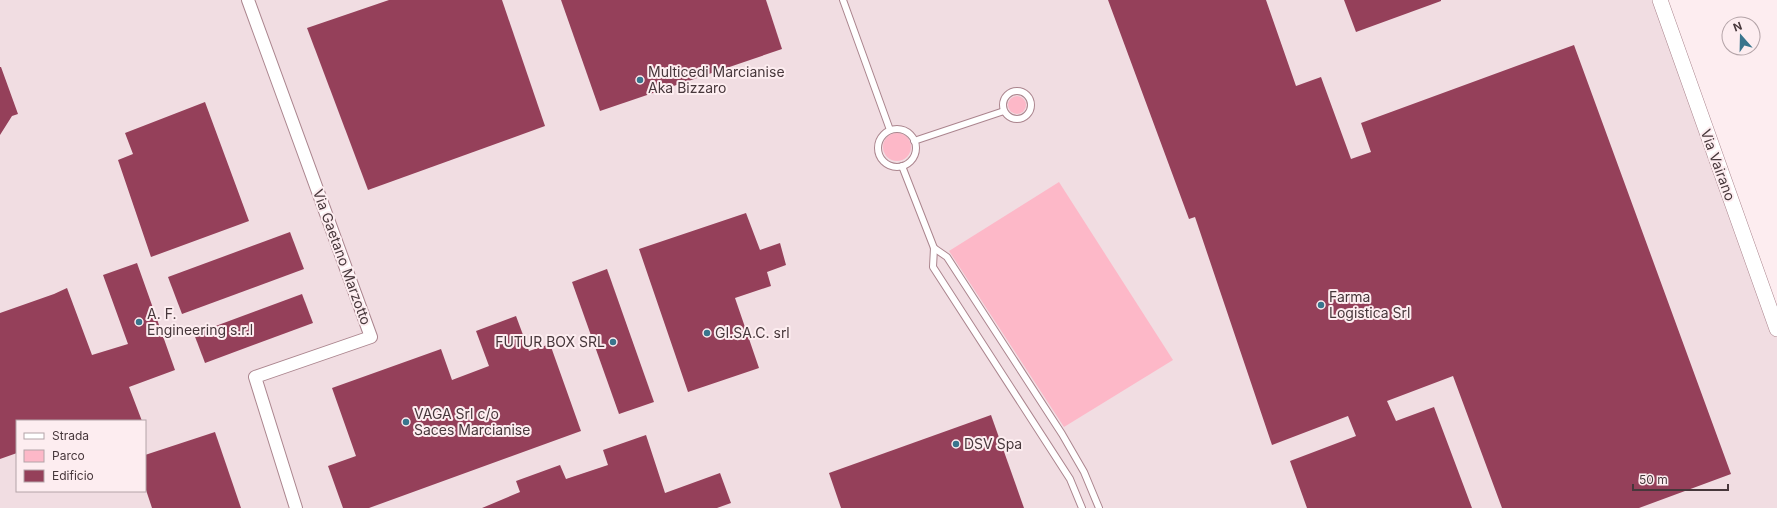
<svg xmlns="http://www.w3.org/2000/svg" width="1777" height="508" font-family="Inter,sans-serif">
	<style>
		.built { fill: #f1dde2; fill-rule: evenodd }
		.green { fill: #fdb8c8 }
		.building { fill: #95405a }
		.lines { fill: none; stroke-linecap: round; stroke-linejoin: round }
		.service-casing { stroke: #ab858e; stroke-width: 8 }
		.minor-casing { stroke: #ab858e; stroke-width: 14 }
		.tertiary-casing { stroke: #ab858e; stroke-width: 16 }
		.service { stroke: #fff; stroke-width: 6 }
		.minor { stroke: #fff; stroke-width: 12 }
		.tertiary { stroke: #fff; stroke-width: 15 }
		.poi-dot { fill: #39758d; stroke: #fdedf0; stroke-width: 1.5 }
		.labels { text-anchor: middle; stroke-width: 4; stroke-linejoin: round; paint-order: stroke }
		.poi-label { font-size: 14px; fill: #47373b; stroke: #fdedf0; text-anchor: start }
		.street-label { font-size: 14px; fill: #47373b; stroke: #fdedf0 }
	</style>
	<rect width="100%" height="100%" fill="#fdedf0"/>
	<!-- built -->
	<path class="built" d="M0 0H1665L1777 319V508H0ZM17 421H145V491H17Z"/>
	<!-- green -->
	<g class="green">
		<circle cx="1017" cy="105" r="9"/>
		<circle cx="897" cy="147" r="14"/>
		<path d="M1059 182 1173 360 1064 427 949 251Z"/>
	</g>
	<!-- building -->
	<g class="building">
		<path d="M389 0H502L545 126 368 190 307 28Z"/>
		<path d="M561 0H766L782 49 600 111Z"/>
		<path d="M1108 0H1266L1296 86 1321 77 1351 159 1371 152 1361 123 1574 45 1731 474 1639 508H1502L1453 376 1387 401 1396 421 1434 407 1472 508H1307L1290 461 1356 436 1348 416 1272 445 1195 217 1189 219Z"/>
		<path d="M1344 0H1441V1L1356 32Z"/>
		<path d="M0 67H1L18 114 12 116 0 135Z"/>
		<path d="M205 102 249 221 151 257 118 160 133 154 125 133Z"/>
		<path d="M746 213 760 250 780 243 786 265 767 272 771 286 735 298 759 368 688 392 639 249Z"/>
		<path d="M290 232 304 269 182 314 168 277Z"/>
		<path d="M137 263 175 370 129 387 142 421H17V453L0 459V313L54 294 67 288 92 355 128 344 103 275Z"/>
		<path d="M607 269 654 402 619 414 572 282Z"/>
		<path d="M302 294 313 323 205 363 194 334Z"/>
		<path d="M516 316 529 351 550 344 581 431 369 508H343L328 466 356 456 332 388 441 349 452 380 489 366 476 331Z"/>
		<path d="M991 415 1024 508H841L829 473Z"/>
		<path d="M215 432 241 508H152L145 487V455Z"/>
		<path d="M646 435 665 493 720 473 731 503 717 508H482L520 492 516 481 560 465 566 479 608 465 603 450Z"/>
	</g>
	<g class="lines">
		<defs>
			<g id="service">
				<path d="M843 0 890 130"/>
				<circle cx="1017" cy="105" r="14"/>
				<circle cx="897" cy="148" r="19"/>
				<path d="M914 141 1004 111"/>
				<path d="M902 166 934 248 933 267 1070 479 1082 508"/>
				<path d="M934 248 947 257 1062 434 1084 472 1099 508"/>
			</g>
			<path id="minor" d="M248 0 371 337 255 377 296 508"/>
			<path id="tertiary" d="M1660 0 1777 329"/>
		</defs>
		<!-- service casing -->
		<use href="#service" class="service-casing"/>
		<!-- minor casing -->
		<use href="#minor" class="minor-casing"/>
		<!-- tertiary casing -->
		<use href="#tertiary" class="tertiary-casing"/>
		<!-- service -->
		<use href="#service" class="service"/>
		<!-- minor -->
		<use href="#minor" class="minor"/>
		<!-- tertiary -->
		<use href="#tertiary" class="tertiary"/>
	</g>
	<!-- markers -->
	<g class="poi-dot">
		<circle cx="640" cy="80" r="4"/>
		<circle cx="1321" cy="305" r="4"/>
		<circle cx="139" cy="322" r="4"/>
		<circle cx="707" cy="333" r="4"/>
		<circle cx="613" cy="342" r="4"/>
		<circle cx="406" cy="422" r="4"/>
		<circle cx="956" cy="444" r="4"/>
	</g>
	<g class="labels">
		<!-- poi labels -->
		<g class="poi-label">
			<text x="648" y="77">Multicedi Marcianise<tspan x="648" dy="16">Aka Bizzaro</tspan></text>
			<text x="1329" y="302">Farma<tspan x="1329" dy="16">Logistica Srl</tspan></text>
			<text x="147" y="319">A. F.<tspan x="147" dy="16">Engineering s.r.l</tspan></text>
			<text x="715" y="338">GI.SA.C. srl</text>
			<text x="605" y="347" text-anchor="end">FUTUR BOX SRL</text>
			<text x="414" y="419">VAGA Srl c/o<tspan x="414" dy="16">Saces Marcianise</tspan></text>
			<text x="964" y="449">DSV Spa</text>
		</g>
		<!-- street labels -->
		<g class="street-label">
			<text transform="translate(1718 165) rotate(70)" y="5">Via Vairano</text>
			<text transform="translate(342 257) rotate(70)" y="5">Via Gaetano Marzotto</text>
		</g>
	</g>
	<!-- legend -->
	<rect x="16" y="420" width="130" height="72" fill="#fdedf0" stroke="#b4a4a8"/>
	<rect x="24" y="433" width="20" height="6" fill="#ffffff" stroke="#b4a4a8"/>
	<text x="52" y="440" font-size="12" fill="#47373b">Strada</text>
	<rect x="24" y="450" width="20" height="12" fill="#fdb8c8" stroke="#b4a4a8"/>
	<text x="52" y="460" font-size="12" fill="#47373b">Parco</text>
	<rect x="24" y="470" width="20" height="12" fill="#95405a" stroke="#b4a4a8"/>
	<text x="52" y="480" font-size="12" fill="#47373b">Edificio</text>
	<!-- north arrow -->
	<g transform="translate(1741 36) rotate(340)"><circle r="19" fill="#fdedf0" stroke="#b4a4a8"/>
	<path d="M0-3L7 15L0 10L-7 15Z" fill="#39758d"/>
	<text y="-6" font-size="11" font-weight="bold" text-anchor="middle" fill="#47373b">N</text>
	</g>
	<!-- scale -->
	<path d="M1633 484v6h95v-6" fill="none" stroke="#47373b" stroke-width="2"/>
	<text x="1639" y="484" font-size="12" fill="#47373b" stroke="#fdedf0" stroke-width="3" paint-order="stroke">50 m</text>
</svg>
